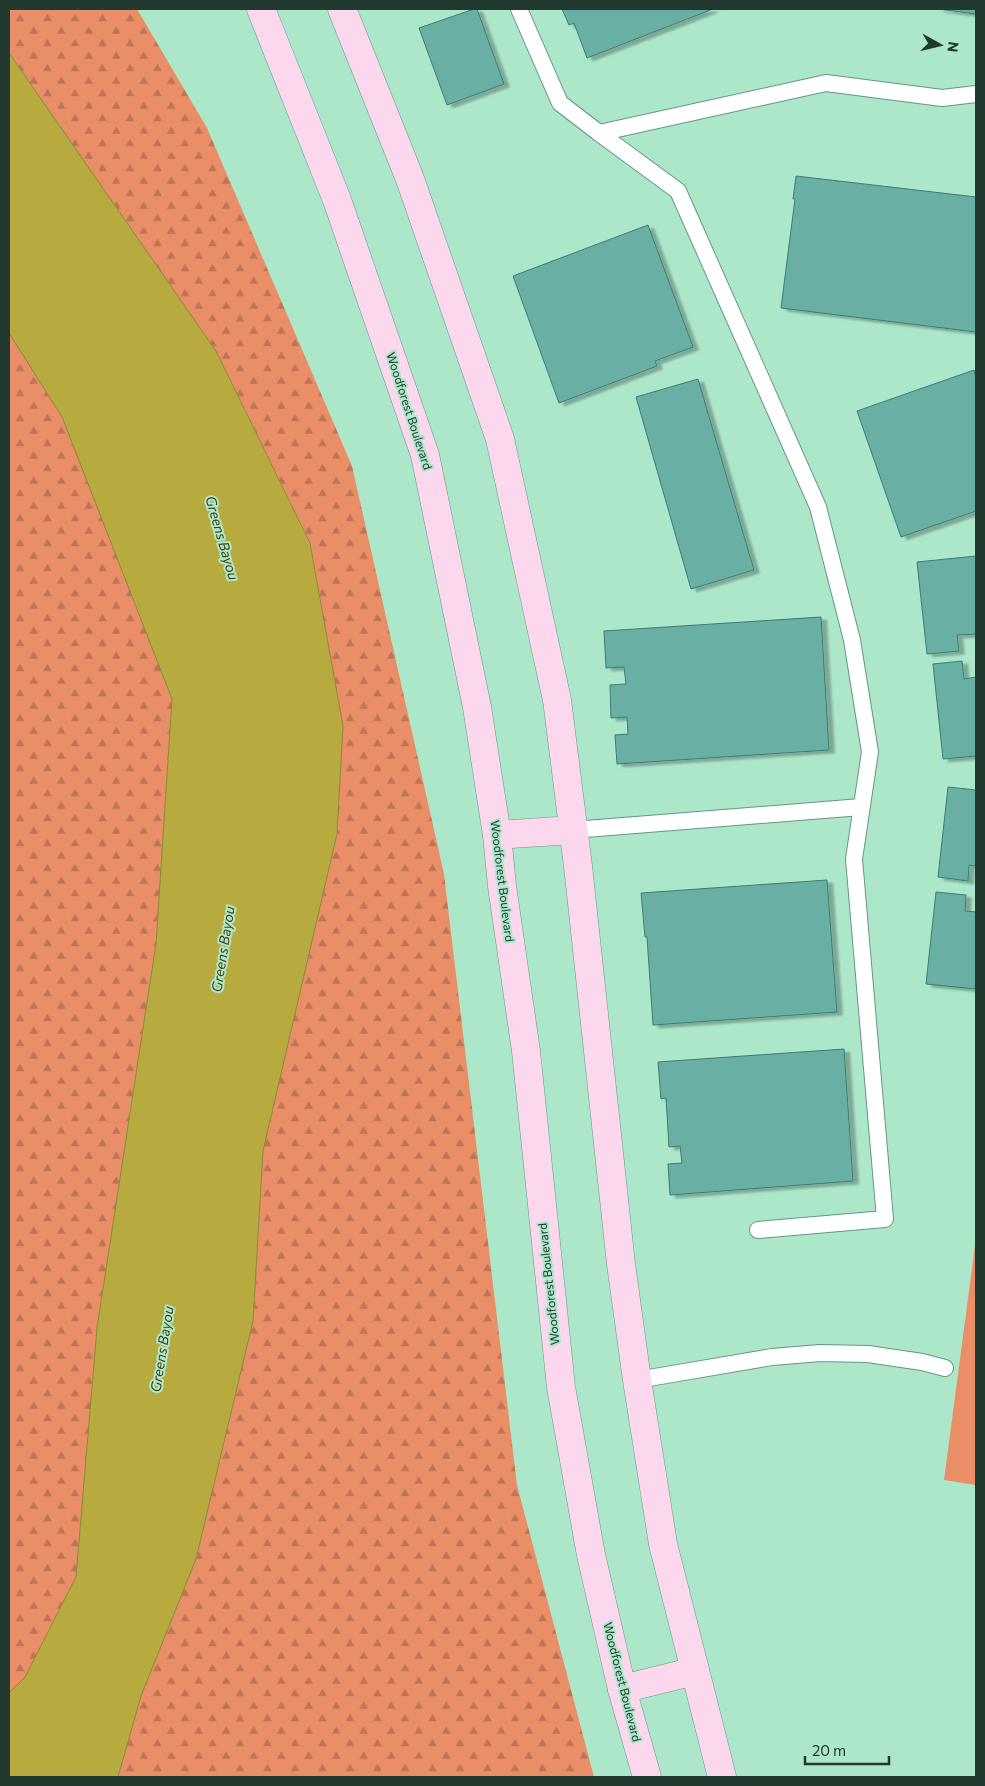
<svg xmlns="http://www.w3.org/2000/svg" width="985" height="1786" font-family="Commissioner,sans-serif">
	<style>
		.grass { fill: #ea8e68 }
		.forest { fill: url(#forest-firs) }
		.water { fill: #b7aa3f; stroke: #8a883a }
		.building { fill: #6bafa4; stroke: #397e74; filter: url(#shadow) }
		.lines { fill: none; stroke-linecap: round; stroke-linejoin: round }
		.service-casing { stroke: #62997f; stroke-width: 18 }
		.secondary-casing { stroke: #62997f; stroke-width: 29 }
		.service { stroke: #fff; stroke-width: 16 }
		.secondary { stroke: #fcd8ef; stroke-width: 28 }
		.labels { text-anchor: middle; stroke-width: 4; stroke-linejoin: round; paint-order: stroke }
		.street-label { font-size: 12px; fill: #21392e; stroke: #ade7ca }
		.water-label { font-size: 14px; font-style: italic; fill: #443f13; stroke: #ade7ca }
	</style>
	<defs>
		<pattern id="forest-firs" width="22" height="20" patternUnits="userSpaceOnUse" patternTransform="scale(1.25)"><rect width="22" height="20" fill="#ea8e68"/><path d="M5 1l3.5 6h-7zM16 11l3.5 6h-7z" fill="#bd7556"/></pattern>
		<filter id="shadow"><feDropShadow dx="5.5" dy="3" stdDeviation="1" flood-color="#0004"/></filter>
	</defs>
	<rect width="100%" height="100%" fill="#ade7ca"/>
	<!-- grass -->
	<path class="grass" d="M976 1238V1485L944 1480Z"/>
	<!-- forest -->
	<g class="forest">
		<path d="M9 9H137L207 128 352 466 444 874 517 1485 594 1777H118L141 1696 196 1559 253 1321 263 1151 337 834 343 726 310 542 216 351 9 53Z"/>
		<path d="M9 333 62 417 172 699 156 944 97 1328 76 1577 25 1677 9 1693Z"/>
	</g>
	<!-- water -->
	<path class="water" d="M9 53 216 351 310 543 343 726 337 834 263 1151 253 1321 196 1559 141 1696 118 1777H9V1693L25 1677 76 1577 97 1328 156 944 172 699 62 417 9 333Z"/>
	<!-- building -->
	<g class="building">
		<path d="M474 9H477L504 84 447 105 419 28Z"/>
		<path d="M562 9H713L587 58 574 23 569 25Z"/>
		<path d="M938 9H976V14Z"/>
		<path d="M796 176 976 197V332L781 308 795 199H793Z"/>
		<path d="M648 225 693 347 655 361 657 366 559 403 513 276Z"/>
		<path d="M974 370 976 378V511L901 537 857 411Z"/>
		<path d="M698 379 754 570 691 589 636 397Z"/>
		<path d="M976 556V639V634L957 635 959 651 927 654 917 562Z"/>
		<path d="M821 617 829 750 617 764 615 735 628 734 627 717 611 718 610 685 626 684 624 667 606 668 604 631Z"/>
		<path d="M962 661 964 679 976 677V756L943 759 933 664Z"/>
		<path d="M948 787 976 790V866L969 865 968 881 938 877Z"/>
		<path d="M827 880 837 1012 653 1025 647 937H645L641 893Z"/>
		<path d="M936 892 966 895 965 911 976 912V989L926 984Z"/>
		<path d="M844 1049 853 1181 670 1195 668 1164 682 1163 680 1146 669 1147 666 1098 661 1099 658 1062Z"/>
	</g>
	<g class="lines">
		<defs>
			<g id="service">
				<path d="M519 9 560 103 599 133"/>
				<path d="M573 830 861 807"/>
				<path d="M758 1230 885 1219 854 859 870 752 852 640 818 507 678 191 599 133 826 83 942 98 976 94"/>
				<path d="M637 1380 772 1357 820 1353 868 1354 922 1362 945 1368"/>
			</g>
			<g id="secondary">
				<path d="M261 9 337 200 425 455 477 707 497 835 502 886 526 1051 561 1387 591 1555 622 1689 647 1777"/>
				<path d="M342 9 410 179 500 439 557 700 578 866 621 1264 637 1380 663 1544 722 1777"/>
				<path d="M497 835 573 830"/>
				<path d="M622 1689 695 1671"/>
			</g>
		</defs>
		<!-- service casing -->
		<use href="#service" class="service-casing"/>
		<!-- secondary casing -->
		<use href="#secondary" class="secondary-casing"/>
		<!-- service -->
		<use href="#service" class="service"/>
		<!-- secondary -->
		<use href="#secondary" class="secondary"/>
	</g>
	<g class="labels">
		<!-- street labels -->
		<g class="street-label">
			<text transform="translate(409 411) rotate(72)" y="4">Woodforest Boulevard</text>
			<text transform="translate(502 881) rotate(83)" y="4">Woodforest Boulevard</text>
			<text transform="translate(549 1284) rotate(-96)" y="4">Woodforest Boulevard</text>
			<text transform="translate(622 1682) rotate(76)" y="4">Woodforest Boulevard</text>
		</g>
		<!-- water labels -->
		<g class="water-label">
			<text transform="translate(222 538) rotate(74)" y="5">Greens Bayou</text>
			<text transform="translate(223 949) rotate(-81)" y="5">Greens Bayou</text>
			<text transform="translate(162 1349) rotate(-81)" y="5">Greens Bayou</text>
		</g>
	</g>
	<!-- border -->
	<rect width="985" height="1786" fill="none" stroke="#21392e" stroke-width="20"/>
	<!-- north arrow -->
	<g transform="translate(940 45) rotate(98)" stroke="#ade7ca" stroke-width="4" paint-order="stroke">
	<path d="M0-4L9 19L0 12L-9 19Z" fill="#21392e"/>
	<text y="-8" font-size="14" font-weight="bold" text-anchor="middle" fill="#21392e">N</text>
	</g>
	<!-- scale -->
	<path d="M805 1756v8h84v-8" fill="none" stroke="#21392e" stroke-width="2.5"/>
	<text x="812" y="1756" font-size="15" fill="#21392e" stroke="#ade7ca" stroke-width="4" paint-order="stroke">20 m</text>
</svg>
